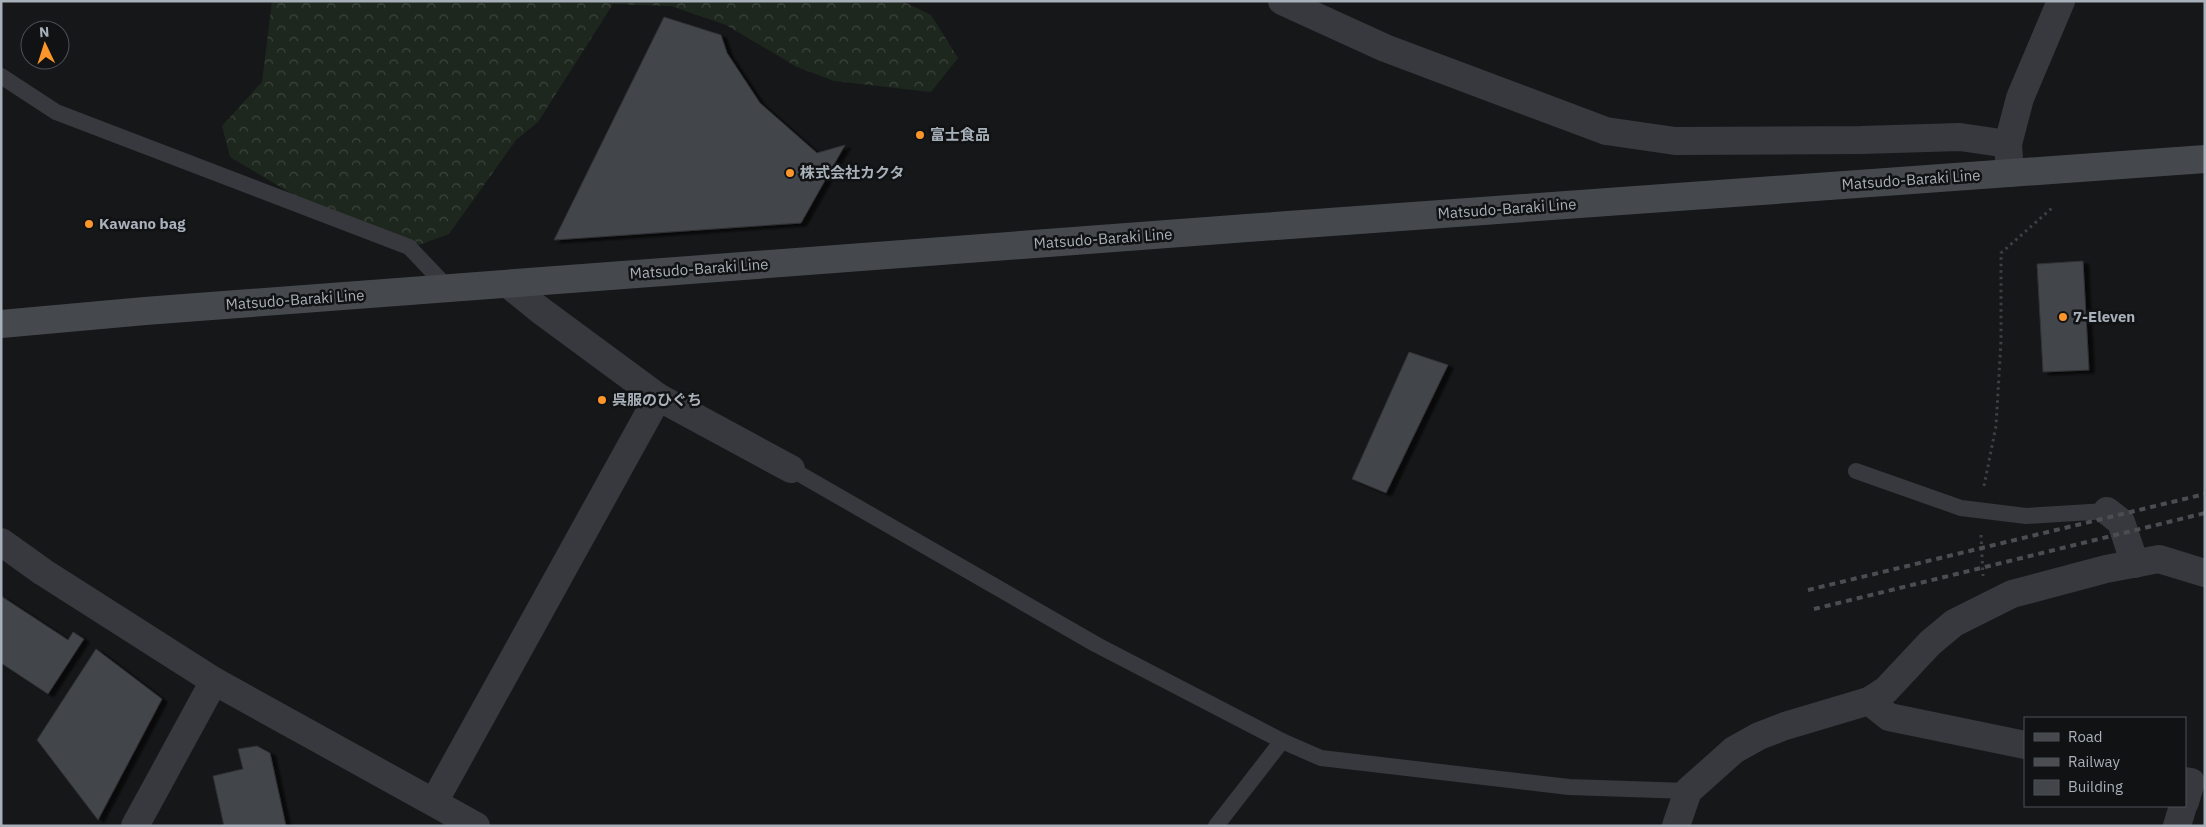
<svg xmlns="http://www.w3.org/2000/svg" width="2206" height="827" font-family="'IBM Plex Sans','Noto Sans JP',sans-serif">
	<style>
		.forest { fill: url(#forest-crowns) }
		.building { fill: #424549; stroke: #303135; filter: url(#shadow) }
		.lines { fill: none; stroke-linecap: round; stroke-linejoin: round }
		.path { stroke: #3d4145; stroke-width: 3; stroke-dasharray: 2.5 4; stroke-linecap: butt }
		.service { stroke: #37393e; stroke-width: 16 }
		.minor { stroke: #37393e; stroke-width: 28 }
		.tertiary { stroke: #37393e; stroke-width: 28 }
		.secondary { stroke: #45494e; stroke-width: 28 }
		.rail { stroke: #4a4e53; stroke-width: 4; stroke-dasharray: 6 5; stroke-linecap: butt }
		.poi-dot { fill: #fd962a; stroke: #111214; stroke-width: 2 }
		.labels { text-anchor: middle; stroke-width: 5; stroke-linejoin: round; paint-order: stroke }
		.poi-label { font-size: 15px; font-weight: bold; fill: #a8b0b9; stroke: #111214; text-anchor: start }
		.street-label { font-size: 15px; fill: #a8b0b9; stroke: #111214 }
	</style>
	<defs>
		<pattern id="forest-crowns" width="20" height="18" patternUnits="userSpaceOnUse" patternTransform="scale(1.25)"><rect width="20" height="18" fill="#1e271e"/><path d="M2 6a3 3 0 1 1 6 0M12 15a3 3 0 1 1 6 0" fill="none" stroke="#3c443d"/></pattern>
		<filter id="shadow"><feDropShadow dx="5.5" dy="3" stdDeviation="1" flood-color="#0009"/></filter>
	</defs>
	<rect width="100%" height="100%" fill="#161719"/>
	<!-- forest -->
	<path class="forest" d="M272 1H902L931 15 958 58 931 92 834 81 797 67 726 25 671 6 613 4 538 122 516 140 449 234 400 252 342 224 230 157 222 126 262 82Z"/>
	<!-- building -->
	<g class="building">
		<path d="M664 17 721 35 727 53 760 103 817 153 845 145 801 223 554 240Z"/>
		<path d="M2083 261 2089 370 2043 372 2037 264Z"/>
		<path d="M1409 352 1448 365 1386 493 1352 479Z"/>
		<path d="M1 596 68 640 73 632 84 639 48 694 1 663Z"/>
		<path d="M96 649 162 699 98 820 37 740Z"/>
		<path d="M257 746 270 753 286 826H224L213 776 243 769 238 749Z"/>
	</g>
	<g class="lines">
		<!-- path -->
		<g class="path">
			<path d="M1984 486 1996 426 2001 341V253L2052 208"/>
			<path d="M1981 535 1983 576"/>
		</g>
		<!-- service -->
		<g class="service">
			<path d="M1 76 56 112 409 247 448 288"/>
			<path d="M791 469 1097 645 1282 741 1321 758 1569 787 1688 791"/>
			<path d="M1856 471 1961 508 2026 516 2107 511"/>
			<path d="M1216 826 1282 741"/>
		</g>
		<!-- minor -->
		<g class="minor">
			<path d="M1282 1 1385 48 1606 131 1675 141 1861 140 1960 137 2008 144 2010 173"/>
			<path d="M2008 144 2020 98 2061 1"/>
			<path d="M508 284 540 310 658 397 791 469"/>
			<path d="M2107 511 2121 522 2135 564"/>
			<path d="M1 542 43 572 214 681 476 826"/>
			<path d="M1869 701 1889 717 2025 745"/>
			<path d="M2185 781 2191 782 2185 802"/>
			<path d="M434 802 658 397"/>
			<path d="M1676 826 1688 791 1734 750 1759 736 1785 726 1869 701 1886 690 1930 643 1954 623 2012 594 2106 569 2159 559 2205 573"/>
			<path d="M2177 826 2183 806"/>
		</g>
		<!-- tertiary -->
		<path class="tertiary" d="M135 826 214 681"/>
		<!-- secondary -->
		<path class="secondary" d="M1 324 145 311 1247 228 2205 159"/>
		<!-- rail -->
		<g class="rail">
			<path d="M1808 590 2205 494"/>
			<path d="M1814 609 2205 513"/>
		</g>
	</g>
	<!-- markers -->
	<g class="poi-dot">
		<circle cx="920" cy="135" r="5"/>
		<circle cx="790" cy="173" r="5"/>
		<circle cx="89" cy="224" r="5"/>
		<circle cx="2063" cy="317" r="5"/>
		<circle cx="602" cy="400" r="5"/>
	</g>
	<g class="labels">
		<!-- poi labels -->
		<g class="poi-label">
			<text x="930" y="140">富士食品</text>
			<text x="800" y="178">株式会社カクタ</text>
			<text x="99" y="229">Kawano bag</text>
			<text x="2073" y="322">7-Eleven</text>
			<text x="612" y="405">呉服のひぐち</text>
		</g>
		<!-- street labels -->
		<g class="street-label">
			<text transform="translate(1911 180) rotate(-4)" y="5">Matsudo-Baraki Line</text>
			<text transform="translate(1507 209) rotate(-4)" y="5">Matsudo-Baraki Line</text>
			<text transform="translate(1103 239) rotate(-4)" y="5">Matsudo-Baraki Line</text>
			<text transform="translate(699 269) rotate(-4)" y="5">Matsudo-Baraki Line</text>
			<text transform="translate(295 300) rotate(-4)" y="5">Matsudo-Baraki Line</text>
		</g>
	</g>
	<!-- border -->
	<rect width="2206" height="827" fill="none" stroke="#a8b0b9" stroke-width="5"/>
	<!-- legend -->
	<rect x="2024" y="717" width="162" height="90" fill="#111214" stroke="#4d5156"/>
	<rect x="2034" y="733" width="25" height="8" fill="#45494e" stroke="#4d5156"/>
	<text x="2068" y="742" font-size="15" fill="#a8b0b9">Road</text>
	<rect x="2034" y="758" width="25" height="8" fill="#4a4e53" stroke="#4d5156"/>
	<text x="2068" y="767" font-size="15" fill="#a8b0b9">Railway</text>
	<rect x="2034" y="780" width="25" height="15" fill="#424549" stroke="#4d5156"/>
	<text x="2068" y="792" font-size="15" fill="#a8b0b9">Building</text>
	<!-- north arrow -->
	<g transform="translate(45 45) rotate(356)"><circle r="24" fill="#111214" stroke="#4d5156"/>
	<path d="M0-4L9 19L0 12L-9 19Z" fill="#fd962a"/>
	<text y="-8" font-size="14" font-weight="bold" text-anchor="middle" fill="#a8b0b9">N</text>
	</g>
</svg>
